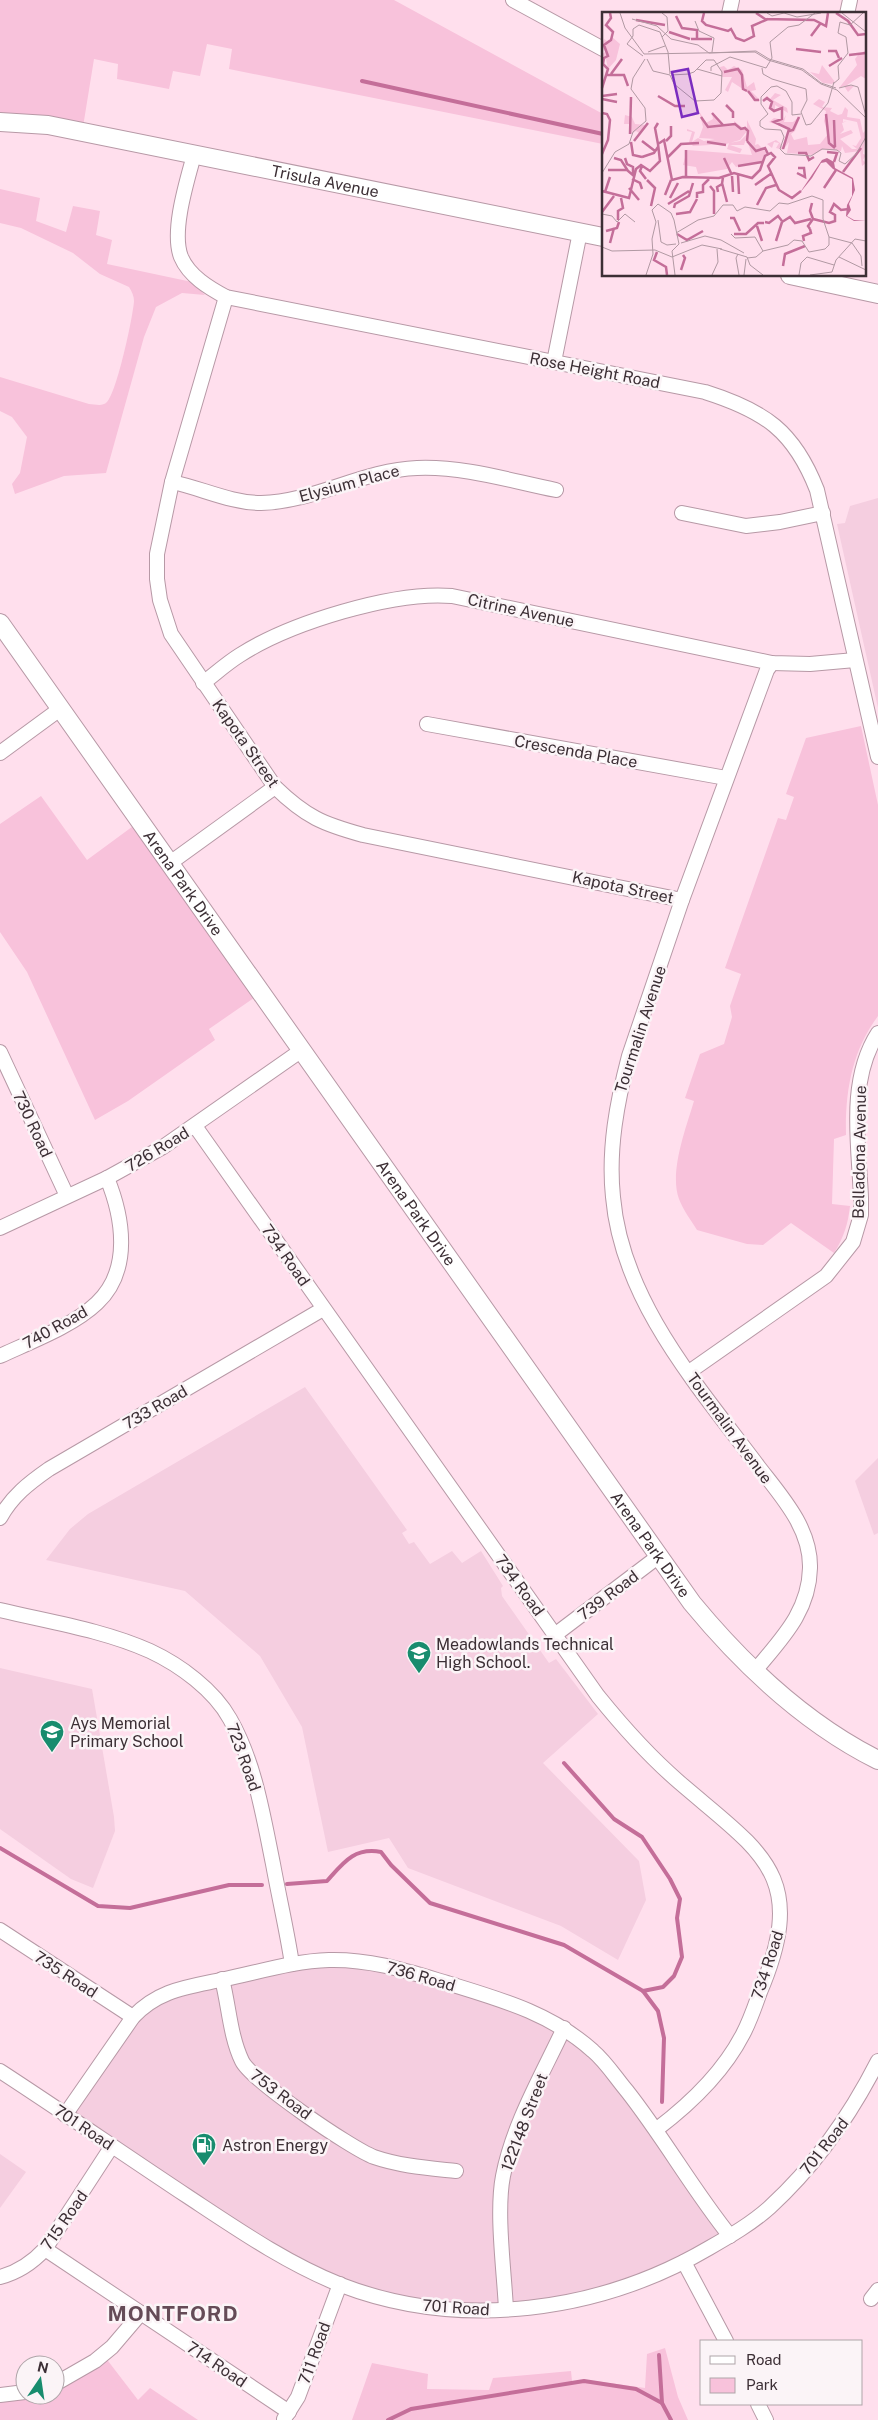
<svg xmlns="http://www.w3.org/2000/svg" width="878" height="2420" font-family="'Public Sans',sans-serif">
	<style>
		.built { fill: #f5cee0 }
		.green { fill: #f8c2db }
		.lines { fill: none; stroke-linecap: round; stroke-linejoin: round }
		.stream { stroke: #c46e99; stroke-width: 4 }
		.minor-casing { stroke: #b799a6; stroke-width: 16 }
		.tertiary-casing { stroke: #b799a6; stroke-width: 20 }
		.minor { stroke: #fff; stroke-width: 14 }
		.tertiary { stroke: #fff; stroke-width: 18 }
		.labels { text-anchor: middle; stroke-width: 5; stroke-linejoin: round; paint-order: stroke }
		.street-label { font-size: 16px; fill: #3c2f35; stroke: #fbf4f7 }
		.poi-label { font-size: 16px; fill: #3c2f35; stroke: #fbf4f7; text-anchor: start }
		.district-label { font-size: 21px; font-weight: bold; letter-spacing: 1px; fill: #654b57; stroke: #fbf4f7 }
		.inset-river { fill: none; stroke: #c46e99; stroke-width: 2.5 }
		.inset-road { fill: none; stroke: #b199a3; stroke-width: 1 }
		.view { fill: #7b2cbf; fill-opacity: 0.15; stroke: #7b2cbf; stroke-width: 2.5 }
		.inset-edge { fill: none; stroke: #3c2f35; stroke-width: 2.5 }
	</style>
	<rect width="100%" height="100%" fill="#ffdfed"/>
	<!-- built -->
	<g class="built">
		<path d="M878 498V708L837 524 845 523 850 506Z"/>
		<path d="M305 1387 407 1530 402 1533 409 1544 414 1542 430 1564 452 1551 462 1563 481 1551 503 1586 501 1588 502 1596 549 1663 556 1659 598 1714 543 1763 639 1861 646 1900 618 1960 561 1926 408 1868 389 1838 328 1852 302 1727 260 1656 185 1591 46 1560 70 1529 88 1514Z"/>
		<path d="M878 1458V1533L874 1535 855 1481Z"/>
		<path d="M0 1668 92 1689 114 1817 115 1831 93 1888 71 1879 0 1829Z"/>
		<path d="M327 1960 477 1992 577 2037 730 2236 699 2253 553 2305 415 2304 299 2266 65 2114 159 1995Z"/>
		<path d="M0 2154 26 2172 0 2208Z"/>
	</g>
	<!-- green -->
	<g class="green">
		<path d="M0 0H394L603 114V144L229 69 232 49 207 44 200 76 173 71 169 89 117 79 118 64 94 59 82 133 0 122Z"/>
		<path d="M0 189 40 198 36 221 66 232 73 206 100 211 96 235 112 240 107 264 192 282 205 295 182 293 156 307 144 337 106 473 64 476 15 494 12 484 20 473 27 437 12 417 0 411V377L89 404C95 404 102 407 107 402 117 392 133 317 134 301 134 296 132 292 129 287L100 274 73 253 21 228 0 223Z"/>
		<path d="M861 726 878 805V1016C852 1051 845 1091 846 1135L834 1139 832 1204 850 1206C848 1224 844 1237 834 1253L791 1223 763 1245 747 1244 697 1230C691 1220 683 1210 679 1199 669 1172 686 1128 694 1101L685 1098 700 1054 724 1044 732 1017 730 1006 741 974 725 968 778 818 786 820 794 797 786 794 806 738Z"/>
		<path d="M41 796 87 860 140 821 261 993 209 1029 215 1040 128 1101 95 1120 27 972 0 932V824Z"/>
		<path d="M665 2348 678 2397 688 2420H352L372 2363 428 2374 427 2389 489 2390 493 2378 571 2371 572 2381H595L645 2388 647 2354Z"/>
		<path d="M105 2357 138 2400 150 2388 198 2420H0V2400L26 2395H55V2386Z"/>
	</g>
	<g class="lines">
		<!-- stream -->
		<g class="stream">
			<path d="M362 81 603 134"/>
			<path d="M564 1763 614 1819 642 1837 670 1879 680 1899 677 1918 682 1957 674 1976 663 1987 643 1991"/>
			<path d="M0 1848 98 1906 130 1908 229 1885H262"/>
			<path d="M287 1884 327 1881C343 1863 354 1847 381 1852L391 1865 430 1903 564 1945 643 1991 658 2011 664 2038 662 2102"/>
			<path d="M659 2355 662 2403 671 2420"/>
			<path d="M388 2420 411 2409 584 2381 636 2389 662 2403"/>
		</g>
		<defs>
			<g id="minor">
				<path d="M513 0 603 49"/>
				<path d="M729 14 732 0"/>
				<path d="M847 14 850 0"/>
				<path d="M194 155C187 181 171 231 181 257 189 276 209 288 226 297L705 392C765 411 794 431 817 490L878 757"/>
				<path d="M226 297 172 482 157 554V579L160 600 171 634 275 787C306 817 323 824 363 835L682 900"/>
				<path d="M554 362 580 232"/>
				<path d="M172 482C201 488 231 503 261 503 314 502 363 470 417 468 464 466 511 481 556 490"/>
				<path d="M682 513 746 526 780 522 823 513"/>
				<path d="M203 683C215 674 227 663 240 655 290 623 393 591 452 596L772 663 810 664 855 660"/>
				<path d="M427 724 726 778"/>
				<path d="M0 753 60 709"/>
				<path d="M170 863 275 787"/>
				<path d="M0 1052 67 1196"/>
				<path d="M195 1126 598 1696C623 1727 649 1756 679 1782 760 1852 810 1874 760 1992 755 2006 750 2021 743 2034 724 2071 690 2104 657 2129"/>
				<path d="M0 1228 107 1178 163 1147 302 1050"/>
				<path d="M0 1356C30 1342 73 1326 97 1303 132 1270 123 1217 107 1178"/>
				<path d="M689 1372 826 1276 853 1242 861 1215V1198C859 1145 847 1081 878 1033"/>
				<path d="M0 1518C12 1496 29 1483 49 1469L323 1309"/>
				<path d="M0 1610C50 1622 103 1630 150 1651 180 1665 214 1690 230 1719 255 1763 263 1815 273 1864 279 1897 287 1931 292 1964"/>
				<path d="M556 1634 659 1556"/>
				<path d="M754 1672C780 1640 809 1613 810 1568 811 1528 781 1496 758 1466 698 1386 622 1301 613 1197 608 1149 617 1102 629 1056L682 900 767 670 772 663"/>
				<path d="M0 1930 133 2017"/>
				<path d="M222 1979C229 2006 230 2036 242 2061 251 2080 352 2149 374 2157 400 2166 428 2168 456 2171"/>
				<path d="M0 2071C63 2112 125 2155 187 2196 237 2229 286 2263 341 2285 461 2331 600 2312 709 2248 730 2236 751 2224 770 2207 816 2165 850 2116 878 2061"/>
				<path d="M65 2115 133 2017C159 1989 189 1987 225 1979 259 1972 294 1961 329 1960 371 1959 407 1971 447 1983 499 1999 551 2013 593 2051 606 2062 616 2078 627 2091 664 2138 693 2190 730 2236"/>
				<path d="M45 2249 289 2412"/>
				<path d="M684 2262 726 2341"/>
				<path d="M0 2277C19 2272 32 2263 45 2249L112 2146"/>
				<path d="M871 2299 878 2290"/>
				<path d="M506 2309C504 2270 496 2212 503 2176 513 2124 542 2075 564 2028"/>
				<path d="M55 2384 95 2361 112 2347 141 2313"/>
				<path d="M0 2395 25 2392"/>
				<path d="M758 2404 766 2420"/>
				<path d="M284 2419 298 2397 340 2284"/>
			</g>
			<g id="tertiary">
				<path id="s1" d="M0 122 48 125 603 237"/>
				<path d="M790 275 878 294"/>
				<path id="s2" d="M0 623 692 1603C744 1666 804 1723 878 1760"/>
			</g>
		</defs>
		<!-- minor casing -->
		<use href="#minor" class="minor-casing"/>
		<!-- tertiary casing -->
		<use href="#tertiary" class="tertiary-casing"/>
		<!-- minor -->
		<use href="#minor" class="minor"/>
		<!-- tertiary -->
		<use href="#tertiary" class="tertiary"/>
	</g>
	<!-- icons -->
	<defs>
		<symbol id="school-pin" viewBox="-11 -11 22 30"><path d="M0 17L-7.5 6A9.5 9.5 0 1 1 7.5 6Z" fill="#188c6e" stroke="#fbf4f7"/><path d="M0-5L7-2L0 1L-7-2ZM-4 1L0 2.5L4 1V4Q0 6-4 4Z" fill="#fff"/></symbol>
		<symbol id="fuel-pin" viewBox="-11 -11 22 30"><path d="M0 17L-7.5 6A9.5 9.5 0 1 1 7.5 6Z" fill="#188c6e" stroke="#fbf4f7"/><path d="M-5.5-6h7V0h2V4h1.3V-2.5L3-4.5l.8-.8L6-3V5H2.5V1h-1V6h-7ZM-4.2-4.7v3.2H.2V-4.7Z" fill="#fff"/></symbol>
	</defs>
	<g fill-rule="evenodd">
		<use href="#school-pin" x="405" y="1639" width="28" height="38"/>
		<use href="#school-pin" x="38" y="1718" width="28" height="38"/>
		<use href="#fuel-pin" x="190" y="2131" width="28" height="38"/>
	</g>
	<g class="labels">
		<!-- street labels -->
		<g class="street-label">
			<text dy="6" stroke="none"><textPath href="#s1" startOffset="331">Trisula Avenue</textPath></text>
			<text transform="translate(595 370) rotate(11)" y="6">Rose Height Road</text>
			<text transform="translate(349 483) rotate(-15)" y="6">Elysium Place</text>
			<text transform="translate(521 610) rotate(12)" y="6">Citrine Avenue</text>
			<text transform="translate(246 743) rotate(55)" y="6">Kapota Street</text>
			<text transform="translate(576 751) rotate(10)" y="6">Crescenda Place</text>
			<text dy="6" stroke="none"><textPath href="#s2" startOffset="318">Arena Park Drive</textPath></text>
			<text transform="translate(623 887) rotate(12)" y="6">Kapota Street</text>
			<text transform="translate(640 1029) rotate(-72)" y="6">Tourmalin Avenue</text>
			<text transform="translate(33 1124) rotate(65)" y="6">730 Road</text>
			<text transform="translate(157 1149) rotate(-31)" y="6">726 Road</text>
			<text transform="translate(859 1152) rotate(-89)" y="6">Belladona Avenue</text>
			<text dy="6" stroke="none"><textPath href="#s2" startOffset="722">Arena Park Drive</textPath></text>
			<text transform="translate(286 1255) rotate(55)" y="6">734 Road</text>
			<text transform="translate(55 1327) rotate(-29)" y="6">740 Road</text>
			<text transform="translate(155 1407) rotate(-30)" y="6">733 Road</text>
			<text transform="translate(730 1428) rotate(54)" y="6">Tourmalin Avenue</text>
			<text dy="6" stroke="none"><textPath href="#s2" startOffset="1128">Arena Park Drive</textPath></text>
			<text transform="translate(520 1585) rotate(54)" y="6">734 Road</text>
			<text transform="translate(608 1595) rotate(-37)" y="6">739 Road</text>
			<text transform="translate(244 1757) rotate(70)" y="6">723 Road</text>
			<text transform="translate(767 1965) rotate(-72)" y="6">734 Road</text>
			<text transform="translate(66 1974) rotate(33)" y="6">735 Road</text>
			<text transform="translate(421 1976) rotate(16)" y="6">736 Road</text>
			<text transform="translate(281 2094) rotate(37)" y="6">753 Road</text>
			<text transform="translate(524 2122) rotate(-69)" y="6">122148 Street</text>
			<text transform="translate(84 2127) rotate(34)" y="6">701 Road</text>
			<text transform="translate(824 2146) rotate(-52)" y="6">701 Road</text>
			<text transform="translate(64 2220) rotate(-55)" y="6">715 Road</text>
			<text transform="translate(456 2307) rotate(4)" y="6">701 Road</text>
			<text transform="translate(314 2353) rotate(-70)" y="6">711 Road</text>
			<text transform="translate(217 2364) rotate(34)" y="6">714 Road</text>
		</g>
		<!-- poi labels -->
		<g class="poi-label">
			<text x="436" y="1650">Meadowlands Technical<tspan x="436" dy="18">High School.</tspan></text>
			<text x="70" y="1729">Ays Memorial<tspan x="70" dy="18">Primary School</tspan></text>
			<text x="222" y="2151">Astron Energy</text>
		</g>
		<!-- district labels -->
		<g class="district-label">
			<text x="173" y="2321">MONTFORD</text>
		</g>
	</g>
	<!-- overview -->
	<g transform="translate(602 12)">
		<rect width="264" height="264" fill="#ffdfed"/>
		<path d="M10 25 18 32 14 48 6 57 4 47 0 48V42L3 40 0 34 2 27 5 29ZM264 38V67L259 64 245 73 252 74 246 80 242 74 237 76 255 53 253 47 256 43ZM220 53 233 70 230 72 221 71 208 60 217 62ZM122 54 126 58 132 54 140 58 145 75 152 70 154 78 149 79 159 89H151L150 83 130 70 126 80 123 78 130 65H120L118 55ZM173 81 179 83 171 88 185 96 186 101 173 93V99H170L167 97 171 91 161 87 165 84 168 87ZM217 87 223 90 220 95 230 96 228 99 236 103 240 102 243 95 246 98 245 105 258 107 261 121 264 118 261 142 264 143 261 148 264 151 260 154 258 139 243 141 240 134 239 139 222 137 211 143 185 141 187 130 181 138 174 136 177 131 172 130 170 136 165 132 174 128 178 131 181 136 186 117 167 110 172 106 181 108 184 103 182 110H191L199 103 193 119 189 122 192 128 205 125 206 133 218 132 226 122 222 109 224 99 211 92ZM241 107 255 110 259 126 254 134 250 133 255 137H250L238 127 251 121 249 118 238 122 242 118 240 111 245 109 241 110ZM97 99 104 111 111 107 110 101 123 114 132 112V109L145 119 138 128 124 132 91 134 87 130 90 120 85 119V117L93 120 90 130 96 126 102 129 113 127 97 126 101 115ZM23 103 30 105 33 112 44 113 37 121 34 119 29 122 27 112H22ZM145 108 154 127 153 133 156 132 166 142 160 149 134 155 130 150 125 157 96 162 94 155 81 153 85 138 150 143 145 128ZM146 121 142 133H128L140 137 138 141 125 137 127 131 138 129Z" fill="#f8c2db" fill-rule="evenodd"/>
		<path d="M225 146 232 150 233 156 251 166 253 178 247 192 249 198 245 204 252 208 264 209H252L244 204 245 193 250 184V167L231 157 224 150 219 151 210 166 197 182 220 148Z" fill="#c46e99"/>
		<path class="inset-river" d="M102 1 100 9 104 13 126 19 129 17 134 26 142 29 152 24 150 14 166 7M154 1 163 7 212 8 224 14 226 1M234 1 246 9 256 23 264 22M74 4 80 16 95 18V28M34 8 63 13M67 20 88 27M209 24 218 12M89 27H110M194 37 219 40M226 39H234L237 46M247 43 264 41M227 54 240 46M122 60 136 57 140 63 141 77 145 79M9 62 20 47M5 63H22L26 74M0 76 6 57 1 52 2 46 6 44 2 33 9 28 11 20 4 13 9 6 8 1M146 79 153 88H157M0 84 15 82M56 84 73 94H83M0 87 15 90M161 89 165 86 170 90 168 96 172 99 180 96V107L172 110 187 117 181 137M124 93 131 100V106M0 101 5 102 8 108 6 128 0 142M110 101 121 113M224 102 227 131 233 136M99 105 106 115 133 112 139 117 143 116 146 119 145 129M232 108 233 135M56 111 53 116 56 132M187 119 191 118 197 105M28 122 29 85M32 129 46 111M40 129 53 139M64 129 69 124V114M145 129 154 139 163 136 166 142M29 130 31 143 40 145M105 130 124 133M225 140 235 141 232 150M196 141H204L207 148 212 145M40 145 52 141 56 135M66 145 79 132 97 131M12 146 19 148 26 159M23 146 25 152 31 155V163M122 146 129 161M40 154 38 159 44 167M136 154 160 150M6 158H25L32 164M241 160 259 136M195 161 203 165 202 156H196M136 163 137 182M130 164 131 180M84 165V138M30 167 38 171 40 177M45 168 53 176 49 194M120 171 125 190M153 173 170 161M108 174 112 179V202M27 176 37 188M222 176 234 158M0 179 27 186 34 157 39 153 48 159 58 149 56 132 62 128 70 168 81 165 117 166 132 161 150 166 158 158 163 144 169 141 173 145 166 154 177 178 190 186 199 179M3 180 8 165M116 180 115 175 120 172 121 165M63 183 69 168M68 186 76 171M95 186V181L101 180V173L107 167M210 191 208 199 211 207M66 192 87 179M155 193 164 176 174 173M72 196 73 192 87 184 91 171M0 200 12 184M74 202 88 200 95 187M128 206H132L138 219M16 208V199L21 196 19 186M163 210 167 211 176 204 180 209M180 210 188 205 193 211 209 207M155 214 160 229M208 217 206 214 211 207 227 211 233 209V203L228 200 232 192 239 198 247 197M4 219 15 216 17 210M75 222 85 228 101 219M132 222H144L156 211H162M174 229 180 210M202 229 201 224 209 221 208 217M8 231 12 216M55 240 52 248 64 255 65 263M181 254 183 242 203 234M79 258 83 246 81 243"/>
		<path class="inset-road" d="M18 1 23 16 42 42 153 40 166 48 200 58 219 72 235 78 264 106M165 1 170 4 182 1 195 5 219 1M240 1 264 20M30 7 55 14 69 27 96 33 107 41 154 39 167 47 201 57 219 71 234 76M93 9 97 19 112 26 110 40M60 25 66 19 65 5 60 1M46 40 63 34M41 44 25 32 31 24V17L37 13 58 20 66 40 68 62M45 47 51 59 68 63M160 56 161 62 170 67 204 77 205 88 199 100 204 113 209 112 226 91 232 70M95 57 120 64M109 59V55L128 45 164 56 170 46 168 30 186 15 197 13 213 1M68 63 72 72 93 89 112 88 119 81 120 60 112 48H104L92 60 86 62M69 63 87 62M231 72 237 67 236 54 246 41 244 25 236 21 238 10 248 13 261 1M237 76 249 73 256 75 264 104M199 102 190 103V90L184 79 175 74 169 75 159 85V92L166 102 158 109V114L163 117 179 118 182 125 178 137 183 142 209 144 220 137 235 138 239 141 237 149 243 152 254 142 264 125M0 161 13 140 27 132 31 120 44 109 43 96 29 77 31 66 43 47M0 202 10 204 15 210 23 202 33 210M56 208 59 230 65 233 74 232M74 221 96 208 112 204 121 193H131L135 199 143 195 168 199 177 191 186 192 210 184 221 188V207L227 225M129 222 133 226 153 225 161 239M227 225 250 231 259 244 260 254M79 231 103 224 119 228 142 241M0 235 10 239 53 238 70 245 100 233 120 237M118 237 145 245 148 253 161 263M161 239 186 233 192 228 200 229 207 240 223 237 227 233V225M136 242 134 246 137 263M237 245 264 258M145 246 154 245 161 239M44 263 51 242 50 227 54 210 50 198 56 192 69 201 72 208 77 232 70 239 73 263M110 263 116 250 115 237M142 263 144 247M197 263 199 251 205 245 232 253M208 263 230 260 234 248 253 227 264 229"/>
		<path class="view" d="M86 57 96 101 80 105 70 60Z"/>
		<rect width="264" height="264" class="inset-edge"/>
	</g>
	<!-- legend -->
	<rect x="700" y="2340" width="162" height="65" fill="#fbf4f7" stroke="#afa5a9"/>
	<rect x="710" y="2356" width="25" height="8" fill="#ffffff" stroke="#afa5a9"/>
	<text x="746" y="2365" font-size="15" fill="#3c2f35">Road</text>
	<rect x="710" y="2378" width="25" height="15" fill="#f8c2db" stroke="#afa5a9"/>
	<text x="746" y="2390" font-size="15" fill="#3c2f35">Park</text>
	<!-- north arrow -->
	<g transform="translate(40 2380) rotate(13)"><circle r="24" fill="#fbf4f7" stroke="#afa5a9"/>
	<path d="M0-4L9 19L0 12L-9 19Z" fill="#188c6e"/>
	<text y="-8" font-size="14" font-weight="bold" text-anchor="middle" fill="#3c2f35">N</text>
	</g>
</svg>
